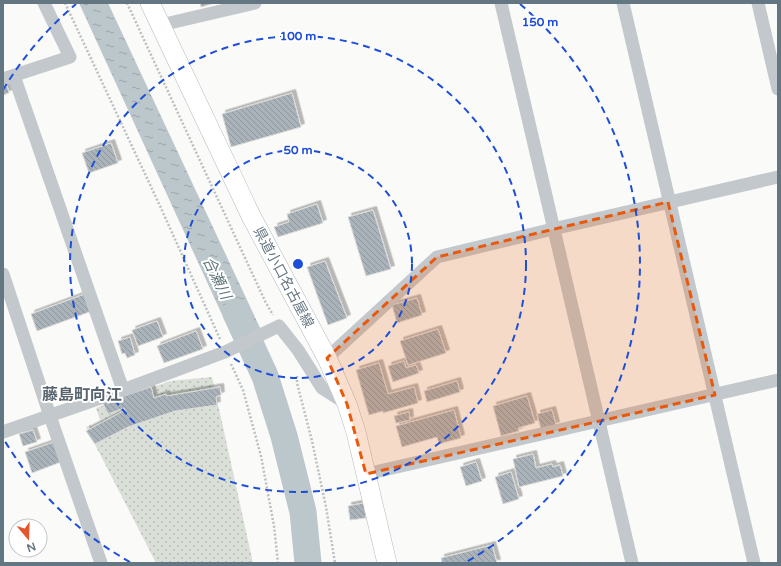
<svg xmlns="http://www.w3.org/2000/svg" width="781" height="566" font-family="'Varela Round','Noto Sans JP',sans-serif">
	<style>
		.grass { fill: url(#grass-dots) }
		.water { fill: url(#water-ripples) }
		.lines { fill: none; stroke-linecap: round; stroke-linejoin: round }
		.river { stroke: #bbc7cb; stroke-width: 27 }
		.building { fill: url(#building-back-hatch); stroke: #dcdcda; filter: url(#shadow) }
		.secondary-casing { stroke: #b3babf; stroke-width: 20 }
		.path { stroke: #bbbfc2; stroke-width: 2.5; stroke-dasharray: 2 2; stroke-linecap: butt }
		.minor { stroke: #c3c8cc; stroke-width: 13 }
		.secondary { stroke: #fff; stroke-width: 19 }
		.marked { fill: #e8590c; fill-opacity: 0.2; stroke: #e8590c; stroke-width: 3; stroke-dasharray: 8 5; stroke-linejoin: round }
		.ring { fill: none; stroke: #1d4ed8; stroke-width: 2; stroke-dasharray: 7 5 }
		.labels { text-anchor: middle; stroke-width: 4; stroke-linejoin: round; paint-order: stroke }
		.street-label { font-size: 14px; fill: #657683; stroke: #fff }
		.water-label { font-size: 15px; font-style: italic; fill: #60757c; stroke: #fff }
		.quarter-label { font-size: 16px; font-weight: bold; fill: #57646e; stroke: #fff }
		.centre { fill: #1d4ed8; stroke: #fff; stroke-width: 2 }
		.ring-label { font-size: 12px; text-anchor: middle; font-weight: bold; fill: #1d4ed8; stroke: #fff; stroke-width: 4; stroke-linejoin: round; paint-order: stroke }
	</style>
	<defs>
		<pattern id="grass-dots" width="8" height="8" patternUnits="userSpaceOnUse"><rect width="8" height="8" fill="#dadfd7"/><path d="M2 2h.1M6 6h.1" fill="none" stroke="#b4b9b4" stroke-width="1.8" stroke-linecap="round"/></pattern>
		<pattern id="water-ripples" width="26" height="14" patternUnits="userSpaceOnUse"><rect width="26" height="14" fill="#bbc7cb"/><path d="M2 4q2-2 4 0t4 0M15 11q2-2 4 0t4 0" fill="none" stroke="#9ca6aa"/></pattern>
		<pattern id="building-back-hatch" width="6" height="6" patternUnits="userSpaceOnUse"><rect width="6" height="6" fill="#aab3b9"/><path d="M-1 5l2 2M0 0l6 6M5-1l2 2" fill="none" stroke="#8e969c"/></pattern>
		<filter id="shadow"><feDropShadow dx="3.5" dy="-3.5" stdDeviation="0" flood-color="#0004"/></filter>
	</defs>
	<rect width="100%" height="100%" fill="#fafaf8"/>
	<!-- grass -->
	<path class="grass" d="M212 377 253 563H156L86 427 100 420 96 408 170 381Z"/>
	<!-- water -->
	<path class="water" d="M79 3H108L262 332 236 345Z"/>
	<g class="lines">
		<!-- river -->
		<path class="river" d="M236 313 265 376 284 436 303 512 308 563"/>
	</g>
	<!-- building -->
	<g class="building">
		<path d="M200 3H215L201 7Z"/>
		<path d="M7 86 9 93 3 95V87Z"/>
		<path d="M292 93 301 127 231 147 222 114Z"/>
		<path d="M111 143 118 163 89 173 82 153Z"/>
		<path d="M317 204 323 223 278 237 274 227 289 222 287 214Z"/>
		<path d="M373 210 391 269 366 276 348 217Z"/>
		<path d="M325 261 347 318 328 325 307 267Z"/>
		<path d="M85 294 92 311 37 331 31 314Z"/>
		<path d="M417 298 422 315 397 323 392 305Z"/>
		<path d="M157 321 163 337 138 346 132 330Z"/>
		<path d="M438 329 446 353 408 365 400 341Z"/>
		<path d="M196 331 203 349 164 363 157 346Z"/>
		<path d="M130 337 135 355 127 358 125 353 122 354 118 341Z"/>
		<path d="M404 361 406 368 416 365 419 373 393 382 388 366Z"/>
		<path d="M379 363 388 394 414 387 418 403 383 413V411L369 415 356 370Z"/>
		<path d="M457 381 460 392 427 402 424 391Z"/>
		<path d="M151 387 154 398 166 394 167 396 220 387 221 395 216 397 217 405 175 411 128 427 95 444 86 431 125 410 124 408 108 414 103 403Z"/>
		<path d="M527 396 535 423 518 428 519 431 501 436 493 406Z"/>
		<path d="M454 410 461 438 439 444 437 437 402 447 396 426Z"/>
		<path d="M552 410 556 425 541 429 537 414Z"/>
		<path d="M409 412 410 420 396 423 394 416Z"/>
		<path d="M33 430 37 442 23 446 19 434Z"/>
		<path d="M54 442 61 462 32 473 25 452Z"/>
		<path d="M533 454 536 468 552 464 553 467 560 465 563 476 519 487 513 459Z"/>
		<path d="M476 462 482 481 466 486 460 467Z"/>
		<path d="M511 472 519 499 503 504 495 477Z"/>
		<path d="M364 503 366 518 350 520 348 506Z"/>
		<path d="M492 545 497 563H442L441 558Z"/>
	</g>
	<g class="lines">
		<defs>
			<path id="secondary" d="M150 3 251 216 327 358 347 404 356 432 387 563"/>
		</defs>
		<!-- secondary casing -->
		<use href="#secondary" class="secondary-casing"/>
		<!-- path -->
		<g class="path">
			<path d="M65 3 160 206 220 339"/>
			<path d="M127 3 265 301 273 315"/>
			<path d="M231 364 243 390 261 456 274 526 278 563"/>
			<path d="M297 376V383L312 441 326 507 335 563"/>
		</g>
		<!-- minor -->
		<g class="minor">
			<path d="M501 3 632 563"/>
			<path d="M623 3 754 563"/>
			<path d="M758 3 778 89"/>
			<path d="M161 25 255 3"/>
			<path d="M14 76 123 390"/>
			<path d="M3 79 70 57 44 3"/>
			<path d="M3 274 50 416 101 563"/>
			<path d="M327 358 437 257 553 229 778 177"/>
			<path d="M3 432 123 390 225 352 279 326 298 350 322 388 347 404"/>
			<path d="M366 474 778 380"/>
		</g>
		<!-- secondary -->
		<use href="#secondary" class="secondary"/>
	</g>
	<!-- marked area -->
	<path class="marked" d="M668 202 715 395 366 474 347 404 327 358 437 257Z"/>
	<!-- distance rings -->
	<g class="ring">
		<circle cx="298" cy="264" r="114"/>
		<circle cx="298" cy="264" r="228"/>
		<path d="M130 562A342 342 0 0 1 3 438M3 90A342 342 0 0 1 76 4M520 4A342 342 0 0 1 466 562"/>
	</g>
	<g class="labels">
		<!-- street labels -->
		<g class="street-label">
			<text transform="translate(284 277) rotate(62)" y="5">県道小口名古屋線</text>
		</g>
		<!-- water labels -->
		<g class="water-label">
			<text transform="translate(217 278) rotate(64)" y="5">合瀬川</text>
		</g>
		<!-- quarter labels -->
		<g class="quarter-label">
			<text x="82" y="400">藤島町向江</text>
		</g>
	</g>
	<circle cx="298" cy="264" r="6" class="centre"/>
	<g class="ring-label">
		<text x="540" y="26">150 m</text>
		<text x="298" y="40">100 m</text>
		<text x="298" y="154">50 m</text>
	</g>
	<!-- border -->
	<rect width="781" height="566" fill="none" stroke="#657683" stroke-width="8"/>
	<!-- north arrow -->
	<g transform="translate(28 538) rotate(161)"><circle r="19" fill="#ffffff" stroke="#c1c8cd"/>
	<path d="M0-3L7 15L0 10L-7 15Z" fill="#e4572e"/>
	<text y="-6" font-size="11" font-weight="bold" text-anchor="middle" fill="#657683">N</text>
	</g>
</svg>
